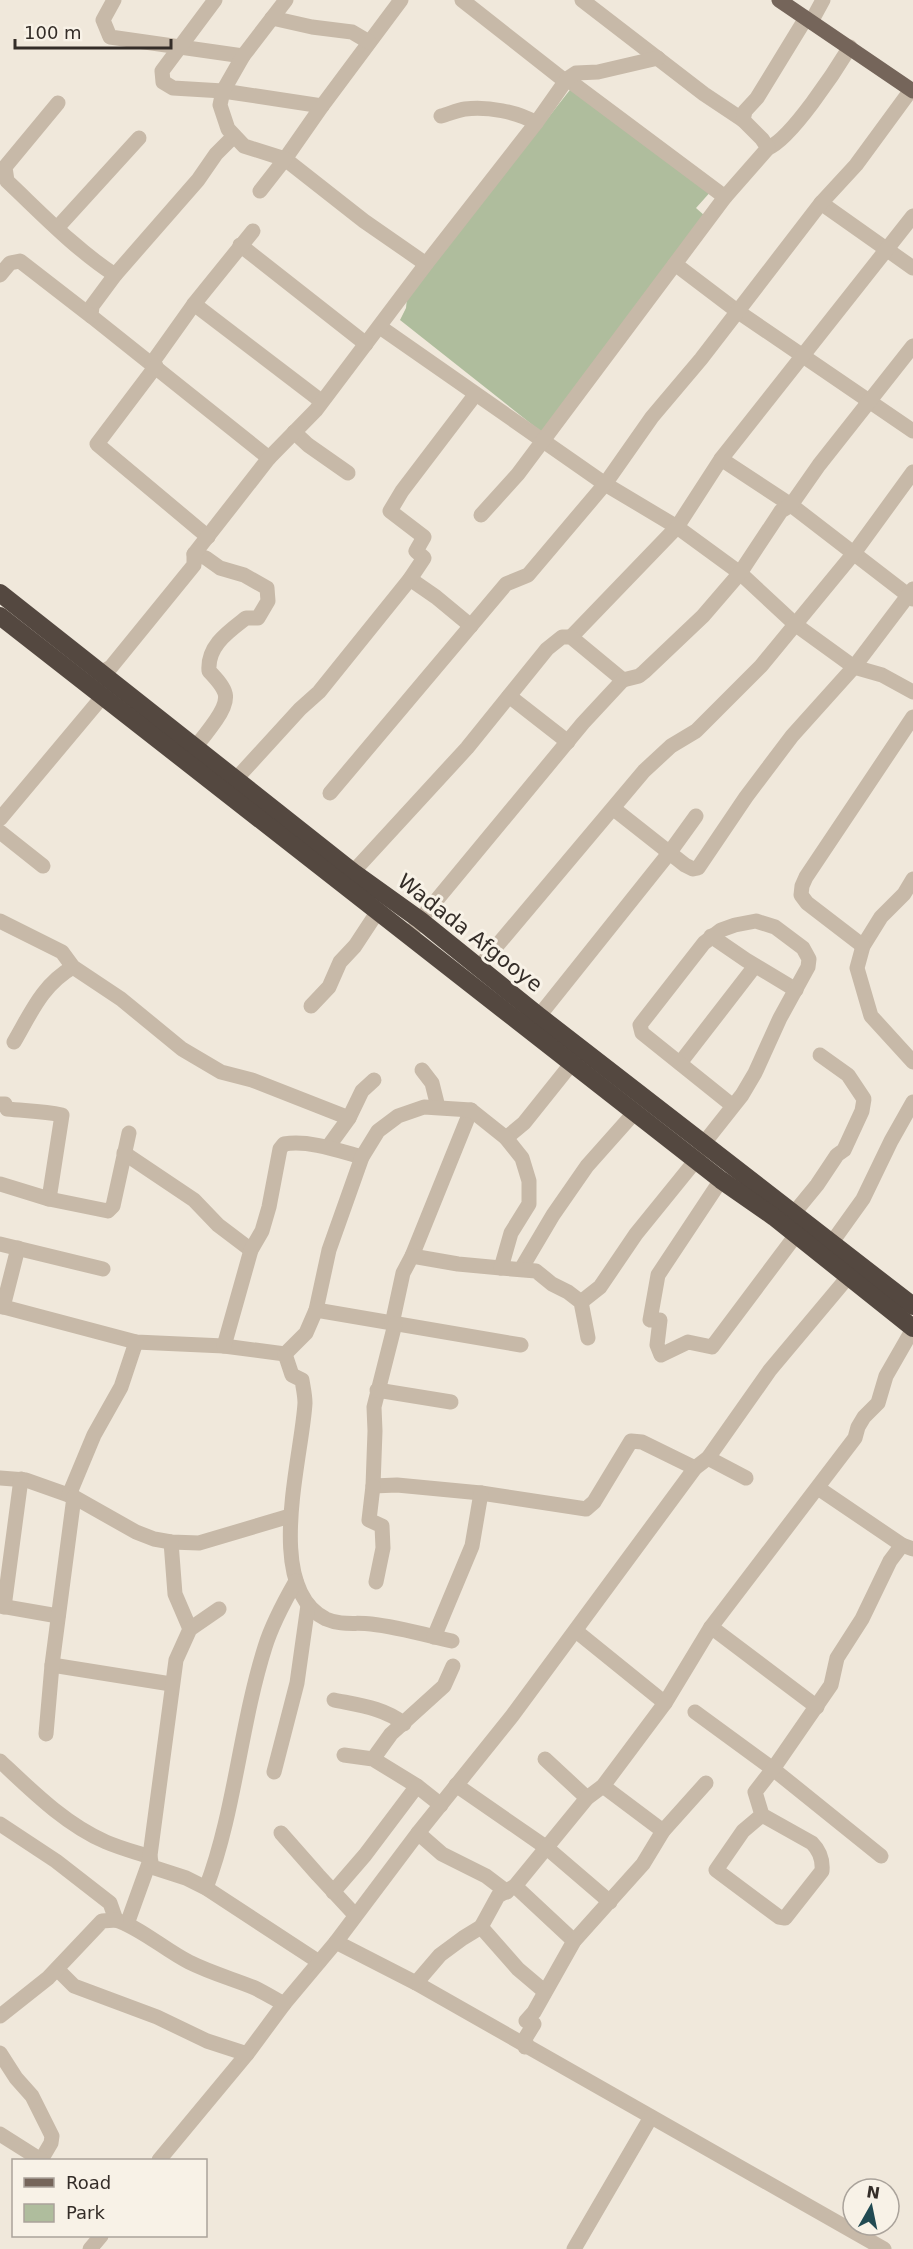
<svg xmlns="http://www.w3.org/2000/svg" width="913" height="2249" font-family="'DejaVu Sans',sans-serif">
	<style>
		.green { fill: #afbd9d }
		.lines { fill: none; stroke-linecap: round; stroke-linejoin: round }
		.minor { stroke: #c7b9a8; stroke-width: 15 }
		.major { stroke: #75655a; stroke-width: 15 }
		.highway { stroke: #544840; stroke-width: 18 }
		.labels { text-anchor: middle; stroke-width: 6; stroke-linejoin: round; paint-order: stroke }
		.street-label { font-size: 21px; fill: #342d28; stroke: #f8f2e7 }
	</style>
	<rect width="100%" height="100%" fill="#f0e8db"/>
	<!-- green -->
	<path class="green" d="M573 86 713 189 696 208 705 216 544 434 400 320 406 308 407 298Z"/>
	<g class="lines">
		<!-- minor -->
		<g class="minor">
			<path d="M114 0 103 20 110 37 243 56"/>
			<path d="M215 0 162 71 163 82 173 88 223 91 322 106"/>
			<path d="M401 0 322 106 285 159 364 221 426 264"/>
			<path d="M462 0 565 81"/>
			<path d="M582 0 704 94 743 120"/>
			<path d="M272 18 312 27 352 32 369 42"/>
			<path d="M811 22 823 0"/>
			<path d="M567 79 725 197"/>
			<path d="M58 103 5 167 7 181C41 213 75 249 115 275"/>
			<path d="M441 116C449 114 457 110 465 109 487 106 518 112 536 123"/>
			<path d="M234 136 216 154 198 180 115 275 92 306 91 316 269 458"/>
			<path d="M768 148C791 139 836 70 850 47"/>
			<path d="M260 191 285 159 244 146 228 129 220 105 223 91 243 56 286 0"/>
			<path d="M821 203 913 268"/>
			<path d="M57 228 139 138"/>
			<path d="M240 245 366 344"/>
			<path d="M675 264 737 311 913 431"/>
			<path d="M0 275 10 263 20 261 91 316"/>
			<path d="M194 304 321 401"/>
			<path d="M380 327 605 484 677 527 740 573 796 625 854 667 882 675 913 692"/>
			<path d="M152 363 194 304 253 231"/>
			<path d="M156 366 97 444 208 537"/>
			<path d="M294 432 308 445 348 473"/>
			<path d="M721 459 791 505 913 599"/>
			<path d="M481 515 518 474 725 197 768 148 762 139 743 120 745 111 757 98 806 18"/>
			<path d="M194 554 206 558 220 568 244 575 267 588 268 601 258 618H246C228 632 207 646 209 671 227 690 232 697 216 720 209 730 203 738 195 747"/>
			<path d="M410 579 436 597 471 626"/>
			<path d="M571 637 677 527 721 459 913 216"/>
			<path d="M96 683 101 673 111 667 194 565V554L269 458 316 410 426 264 536 123 567 79 576 73 598 72 658 58"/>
			<path d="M509 696 568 742"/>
			<path d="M236 779 300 709 319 692 410 579 424 558 416 551 424 537 390 511 402 491 475 395"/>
			<path d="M330 793 506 584 528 575 605 484 652 417 701 359 821 203 856 165 911 90"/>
			<path d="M614 809 685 865 693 869 698 868 746 797 792 736 854 667 913 589"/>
			<path d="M0 819 103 696 108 687"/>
			<path d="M0 832 43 866"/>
			<path d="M913 879 904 894 881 917 863 946 857 968 871 1016 913 1062"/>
			<path d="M350 882 353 872 467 748 547 649 562 637H571L623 680 639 676 644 672 703 616 740 573 781 511 791 505 819 465 913 346"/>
			<path d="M0 921 62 952 73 967 121 999 182 1049 221 1072 252 1080 349 1118"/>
			<path d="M409 936 420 920 583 723 623 680"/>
			<path d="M711 936 746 960 796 990"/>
			<path d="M863 946 807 903 801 895 802 886 806 877 913 717"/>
			<path d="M479 967 644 771 671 746 696 731 761 666 854 553 913 472"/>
			<path d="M311 1006 329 987 340 962 355 946 378 911"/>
			<path d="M539 1016 670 852 696 816"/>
			<path d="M14 1042C31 1013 42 985 73 967"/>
			<path d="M680 1063 755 966"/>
			<path d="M422 1070 432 1083 438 1107"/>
			<path d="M0 1104H5L7 1109C26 1111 43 1111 62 1115L49 1199"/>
			<path d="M506 1138 524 1123 572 1063 576 1055"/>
			<path d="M328 1147 349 1118 362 1091 374 1080"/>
			<path d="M124 1153 194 1200 218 1225 251 1250"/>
			<path d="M721 1180 658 1275 650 1320H660L657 1345 661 1355 688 1342 712 1347 796 1235"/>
			<path d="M0 1184 49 1199 108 1211 113 1206 129 1133"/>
			<path d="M794 1213 817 1185 837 1155 844 1150 862 1111 864 1099 848 1075 820 1055"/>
			<path d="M0 1244 103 1269"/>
			<path d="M825 1252 863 1199 891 1141 913 1102"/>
			<path d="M412 1256 471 1110"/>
			<path d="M521 1269 553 1215 587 1166 635 1112"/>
			<path d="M581 1302 600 1287 636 1234 696 1160 704 1143 742 1095 755 1073 780 1018 808 967 809 959 803 948 775 927 756 921 735 925 721 930 704 943 640 1025 642 1033 733 1106"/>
			<path d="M0 1306 136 1342 224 1346 285 1354"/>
			<path d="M3 1307 18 1248"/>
			<path d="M316 1310 521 1345"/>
			<path d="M392 1324 403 1273 412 1256 458 1264 501 1268"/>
			<path d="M395 1324 374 1407 375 1431 373 1486 397 1485 481 1493 586 1509 594 1502 631 1441 642 1442 695 1468"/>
			<path d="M224 1346 251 1250 262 1231 269 1207 280 1149 284 1144C309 1140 337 1150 362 1157"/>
			<path d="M285 1354 306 1333 316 1310 329 1250 362 1157 378 1131 398 1116 424 1107 471 1110 506 1138 522 1158 529 1181V1204L511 1233 501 1268 536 1271 552 1284 568 1292 581 1302 588 1338"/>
			<path d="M285 1354 292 1375 302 1380C303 1387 305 1395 305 1403 302 1458 263 1588 326 1619 342 1626 356 1622 371 1624 398 1627 426 1635 452 1641"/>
			<path d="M377 1390 451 1402"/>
			<path d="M708 1458 746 1478"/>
			<path d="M0 1478 26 1480 74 1497 136 1532 154 1539 171 1542 199 1543 290 1516"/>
			<path d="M373 1486 369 1520 382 1526 383 1548 376 1582"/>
			<path d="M818 1488 902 1545 913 1549"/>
			<path d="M69 1495 94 1435 121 1387 136 1342"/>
			<path d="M171 1542 175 1594 190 1629"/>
			<path d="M0 1606 58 1616"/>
			<path d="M4 1607 21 1479"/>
			<path d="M711 1627 817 1707"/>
			<path d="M576 1631 665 1703"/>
			<path d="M434 1637 472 1546 481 1493"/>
			<path d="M52 1665 171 1684"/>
			<path d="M334 1700C358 1705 385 1708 404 1724"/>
			<path d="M695 1712 773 1769 881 1856"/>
			<path d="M46 1734 52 1665 74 1497"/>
			<path d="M344 1755 373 1759 417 1786 441 1805"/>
			<path d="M373 1759 391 1734 444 1686 453 1666"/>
			<path d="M545 1759 587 1798"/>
			<path d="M0 1761C32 1791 65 1824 106 1842 120 1848 135 1852 150 1857L152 1867 186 1878 206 1888 319 1962"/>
			<path d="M274 1772 297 1683 308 1605"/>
			<path d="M456 1785 547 1848 610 1902"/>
			<path d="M603 1786 663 1831"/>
			<path d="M762 1815 743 1831 716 1870 779 1917 785 1918 822 1871C823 1860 820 1851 812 1843L762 1815 755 1792 773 1769 831 1685 837 1658 862 1619 890 1561 902 1545"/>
			<path d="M0 1824 56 1861 110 1903 116 1920C141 1928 165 1950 189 1962 211 1973 233 1979 255 1988 265 1993 275 1999 284 2004"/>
			<path d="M281 1833 318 1875 355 1915"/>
			<path d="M418 1833 442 1854 486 1876 507 1892"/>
			<path d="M515 1886 574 1941"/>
			<path d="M206 1888C235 1812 240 1726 265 1647 272 1624 284 1602 296 1581"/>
			<path d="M333 1892 365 1855 417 1786"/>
			<path d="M127 1924 149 1863 176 1660 190 1629 219 1609"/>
			<path d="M481 1927 518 1969 544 1991"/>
			<path d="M336 1942 416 1983 884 2249"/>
			<path d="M57 1969 74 1986 157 2017 207 2041 247 2054"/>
			<path d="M416 1983 440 1955 463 1938 481 1927 498 1896 515 1886 587 1798 603 1786 665 1703 711 1627 855 1438 858 1427 864 1417 878 1403 886 1376 913 1329"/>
			<path d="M0 2016 48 1978 102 1921 116 1920"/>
			<path d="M525 2047 526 2037 534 2024 526 2021 534 2012 574 1941 643 1864 663 1831 706 1783"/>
			<path d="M0 2053 16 2078 32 2096 52 2136 51 2143 41 2160"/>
			<path d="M0 2134 41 2160"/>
			<path d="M159 2160 247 2054 284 2004 336 1942 418 1833 512 1716 695 1468 708 1458 770 1370 848 1277"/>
			<path d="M90 2249 101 2236"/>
			<path d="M574 2249 651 2117"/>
		</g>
		<!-- major -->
		<path class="major" d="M779 0 913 91"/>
		<!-- highway -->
		<g class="highway">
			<path d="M0 593 353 872 420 920 539 1016 913 1306"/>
			<path d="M0 616 721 1180 774 1217 913 1328"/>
		</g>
	</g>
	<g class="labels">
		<!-- street labels -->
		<g class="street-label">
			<text transform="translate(470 933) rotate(38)" y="7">Wadada Afgooye</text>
		</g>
	</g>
	<!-- legend -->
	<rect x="12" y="2159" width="195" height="78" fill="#f8f2e7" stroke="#aaa39b" stroke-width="1.5"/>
	<rect x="24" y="2178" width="30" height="9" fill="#75655a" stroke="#aaa39b" stroke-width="1.5"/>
	<text x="66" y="2189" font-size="18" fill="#342d28">Road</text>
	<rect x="24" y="2204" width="30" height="18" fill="#afbd9d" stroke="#aaa39b" stroke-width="1.5"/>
	<text x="66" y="2219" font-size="18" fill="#342d28">Park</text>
	<!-- north arrow -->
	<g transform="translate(871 2207) rotate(9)"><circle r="28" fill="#f8f2e7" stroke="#aaa39b" stroke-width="1.5"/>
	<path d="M0-4.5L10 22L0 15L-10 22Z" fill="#214a52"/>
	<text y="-9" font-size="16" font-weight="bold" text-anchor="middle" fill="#342d28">N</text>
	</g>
	<!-- scale -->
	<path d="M15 39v9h156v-9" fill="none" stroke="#342d28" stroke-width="3"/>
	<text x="24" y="39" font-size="18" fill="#342d28" stroke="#f8f2e7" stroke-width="4.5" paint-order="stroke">100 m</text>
</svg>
